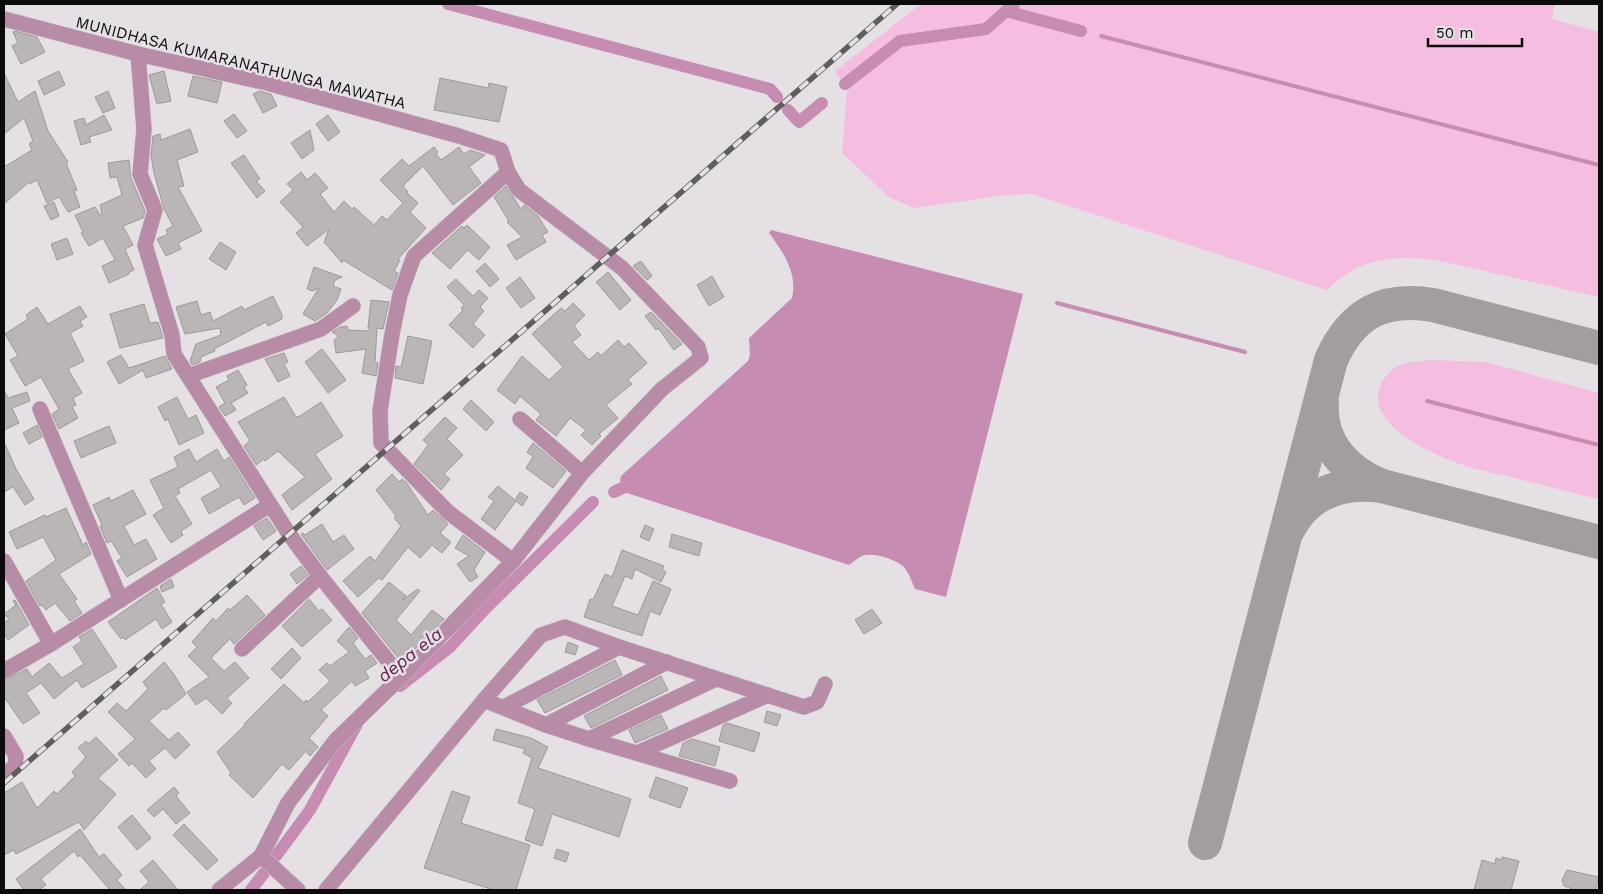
<svg xmlns="http://www.w3.org/2000/svg" width="1603" height="894" font-family="'Work Sans',sans-serif">
	<style>
		.green { fill: #f5bee0 }
		.water { fill: #c78cb1 }
		.lines { fill: none; stroke-linecap: round; stroke-linejoin: round }
		.stream { stroke: #c78cb1; stroke-width: 4 }
		.canal { stroke: #c78cb1; stroke-width: 12 }
		.taxiway { stroke: #a29ea0; stroke-width: 34 }
		.building { fill: #bab6b8; stroke: #9d999b }
		.minor-casing { stroke: #c1bec1; stroke-width: 16 }
		.minor { stroke: #b88ca7; stroke-width: 15 }
		.rail-casing { stroke: #5f5d5e; stroke-width: 5.5 }
		.rail { stroke: #e4e0e3; stroke-width: 4; stroke-dasharray: 11; stroke-linecap: butt }
		.labels { text-anchor: middle; stroke-width: 5; stroke-linejoin: round; paint-order: stroke }
		.street-label { font-size: 16px; fill: #0c0b0c; stroke: #e4e0e3 }
		.water-label { font-size: 18px; font-style: italic; fill: #662051; stroke: #e4e0e3 }
	</style>
	<rect width="100%" height="100%" fill="#e4e0e3"/>
	<!-- green -->
	<g class="green">
		<path d="M921 4H1555L1552 19 1599 32V297L1436 260C1392 255 1360 258 1327 290L1032 194 1006 195 914 208 889 197 842 153 847 90 835 71Z"/>
		<path d="M1433 360 1486 362 1599 393V499C1569 492 1538 484 1507 476 1493 473 1477 470 1463 465 1435 456 1365 425 1380 387 1390 362 1409 362 1433 360Z"/>
	</g>
	<!-- water -->
	<path class="water" d="M771 230 1023 294 946 597 915 589C912 582 909 573 904 567 897 560 876 553 866 555 859 556 855 561 849 565L627 493C621 488 619 484 621 476L748 361 750 355 749 338 792 298C798 273 783 252 769 233Z"/>
	<g class="lines">
		<!-- stream -->
		<g class="stream">
			<path d="M1101 36 1599 165"/>
			<path d="M1057 303 1245 352"/>
			<path d="M1427 401 1599 445"/>
		</g>
		<!-- canal -->
		<g class="canal">
			<path d="M448 4 770 89 777 97"/>
			<path d="M1006 11 1081 31"/>
			<path d="M845 84 900 41 986 29 1014 4"/>
			<path d="M788 110 799 122 822 103"/>
			<path d="M614 492 637 481"/>
			<path d="M400 686 450 647 485 609 593 502"/>
			<path d="M276 856 310 810 357 724"/>
			<path d="M251 890 264 873"/>
		</g>
		<!-- taxiway -->
		<g class="taxiway">
			<path d="M1382 486 1599 542"/>
			<path d="M1288 530C1307 492 1343 481 1382 486 1346 472 1319 443 1322 403"/>
			<path d="M1205 843 1331 360C1352 313 1383 297 1433 305L1599 348"/>
		</g>
	</g>
	<!-- building -->
	<g class="building">
		<path d="M15 31 37 37 45 52 21 64 12 46 18 43 13 32Z"/>
		<path d="M59 71 65 85 44 95 38 81Z"/>
		<path d="M164 71 171 101 157 104 149 75Z"/>
		<path d="M4 73 18 102 35 91 48 131 68 162 66 163 77 190 74 191 80 207 68 212 59 197 47 203 37 180 30 184 29 182 4 204V167L32 150 29 144 33 141 24 118 4 134Z"/>
		<path d="M193 76 222 82 217 103 188 96Z"/>
		<path d="M440 78 488 88 489 83 507 87 499 122 434 110Z"/>
		<path d="M108 91 115 108 103 113 95 97Z"/>
		<path d="M259 91 271 94 277 106 263 113 253 94Z"/>
		<path d="M234 114 247 131 237 138 224 121Z"/>
		<path d="M104 115 112 130 89 137 91 142 81 145 74 121 84 118 86 125Z"/>
		<path d="M328 115 340 132 328 141 316 124Z"/>
		<path d="M190 129 198 152 177 160 184 186 178 187 202 231 178 243 181 249 166 256 157 239 168 234 166 230 173 226 164 209 154 173 151 156 153 136 160 134 161 140Z"/>
		<path d="M310 130 314 150 302 159 291 143Z"/>
		<path d="M434 147 438 152 436 154 441 160 459 147 464 154 470 150 485 155 469 167 481 183 453 205 423 166 403 186 408 192 407 193 418 203 410 212 426 228 398 259 400 260 394 271 398 273 392 290 343 260 342 263 324 242 329 229 307 246 296 233 303 227 280 202 293 190 287 184 301 172 307 180 315 173 328 188 320 194 334 212 344 201 352 209 354 207 374 225 382 216 387 220 403 203 380 180 402 159 409 166Z"/>
		<path d="M244 155 260 179 256 181 265 191 257 198 231 163Z"/>
		<path d="M129 160 131 178 145 211 143 218 123 226 133 245 125 249 134 270 128 273 129 274 109 283 102 266 115 260 103 238 89 246 81 233 83 232 75 215 95 207 100 215 102 214 100 205 122 195 117 177 110 178 108 163Z"/>
		<path d="M506 186 521 209 524 205 538 216 548 232 542 235 546 242 516 260 507 245 522 237 507 222 509 221 494 197Z"/>
		<path d="M54 202 59 216 51 220 44 206Z"/>
		<path d="M467 225 490 247 479 260 468 250 450 269 432 253 462 226 464 228Z"/>
		<path d="M67 238 73 254 57 260 51 244Z"/>
		<path d="M220 242 236 252 226 270 209 259Z"/>
		<path d="M641 261 652 276 647 280 633 266Z"/>
		<path d="M485 263 499 279 490 287 476 271Z"/>
		<path d="M314 267 342 277 335 280 333 286 341 289 337 300 327 313 315 321 303 314 319 288 313 291 307 289Z"/>
		<path d="M608 272 631 300 620 310 596 282Z"/>
		<path d="M712 276 724 297 709 306 697 285Z"/>
		<path d="M520 277 535 298 521 308 506 288Z"/>
		<path d="M456 279 473 296 479 290 488 298 480 307 484 311 473 324 485 335 473 348 449 325 463 310 461 308 464 305 447 287Z"/>
		<path d="M273 296 282 315V319L268 326 266 322 214 349 215 351 201 357 200 362 192 365 190 361 196 344 221 335 220 328 185 334 176 307 197 301 201 315 210 312 213 321 242 306 244 310Z"/>
		<path d="M371 300 389 302 383 329 377 328 375 362 378 363 376 376 362 373 366 349 336 353 334 340 339 336 332 332 340 327 347 326 348 330 369 331 370 328H368Z"/>
		<path d="M573 303 585 315 574 326 581 335 572 342 589 360 598 352 601 356 618 340 624 347 629 343 647 363 628 380 632 384 606 405 618 418 599 434 601 436 592 445 581 435 586 430 570 418 556 436 536 420 541 414 520 396 515 404 497 390 522 356 549 380 563 367 532 334 561 308 565 311Z"/>
		<path d="M144 304 150 323 158 322 163 338 120 348 110 314Z"/>
		<path d="M80 306 87 317 80 321 83 326 70 333 84 361 68 369 82 393 73 398 76 405 72 407 78 418 59 429 52 414 59 409 41 377 25 386 10 360 18 356 5 334 28 319 26 315 37 307 48 324Z"/>
		<path d="M651 312 682 344 674 350 658 328 656 330 645 316Z"/>
		<path d="M408 336 432 341 423 384 395 378 396 366 401 367Z"/>
		<path d="M322 349 346 380 328 393 305 362Z"/>
		<path d="M284 353 288 362 284 364 290 376 278 382 265 359Z"/>
		<path d="M121 355 129 368 165 356 172 369 146 378 143 370 119 384 107 362Z"/>
		<path d="M238 370 247 385 244 387 248 393 231 403 236 410 225 416 219 407 225 403 216 387 229 380 227 376Z"/>
		<path d="M4 390 8 398 27 392 30 401 12 408 19 423 4 430Z"/>
		<path d="M177 397 188 419 196 415 204 433 179 445 168 419 165 421 158 407Z"/>
		<path d="M284 397 296 417 300 416 321 402 343 436 315 454 332 479 292 510 282 495 305 477 278 451 265 461 264 459 256 465 244 446 250 441 238 422Z"/>
		<path d="M471 400 494 422 486 431 463 409Z"/>
		<path d="M445 417 457 428 447 439 463 455 444 474 450 479 441 490 414 464 428 445 423 440Z"/>
		<path d="M37 425 42 437 29 444 23 433Z"/>
		<path d="M109 426 116 443 81 458 74 441Z"/>
		<path d="M4 442 16 469 34 499 25 505 13 487 4 492Z"/>
		<path d="M533 443 566 471 553 488 526 468 533 457 527 452Z"/>
		<path d="M189 449 196 462 217 449 224 461 229 457 255 498 244 505 239 497 209 514 201 498 221 487 211 470 178 489 180 493 175 496 192 524 181 531 183 535 171 543 153 515 164 508 150 480 178 467 174 457Z"/>
		<path d="M392 474 399 482 402 479 406 482 428 515 433 510 448 524 440 533 451 542 442 553 432 545 420 558 408 547 382 580 379 578 358 597 343 581 370 556 375 561 401 526 394 518 396 516 376 490Z"/>
		<path d="M498 486 515 500 520 492 528 497 522 506 516 501 495 530 481 519 494 501 488 497Z"/>
		<path d="M133 490 146 514 124 526 134 545 146 539 157 559 127 577 117 561 122 558 111 541 107 543 100 526 102 525 93 505 109 497 111 501Z"/>
		<path d="M66 508 83 545 86 542 91 554 59 574 77 599 74 601 82 613 70 621 55 603 46 610 42 605 40 606 26 581 56 560 43 537 17 549 9 532 45 515 46 517Z"/>
		<path d="M267 518 276 531 263 540 254 526Z"/>
		<path d="M322 524 333 542 344 535 354 549 327 570 301 534 303 533 305 535Z"/>
		<path d="M645 525 654 529 649 541 640 537Z"/>
		<path d="M672 534 702 543 699 556 669 547Z"/>
		<path d="M463 535 485 552 474 570 478 577 470 582 457 564 469 556 455 548Z"/>
		<path d="M622 550 664 566 662 570 666 572 661 582 635 569 632 579 625 576 612 606 638 615 653 581 671 589 660 615 650 611 642 636 584 617 590 599 593 600 605 574 612 577Z"/>
		<path d="M301 566 308 575 297 584 290 574Z"/>
		<path d="M171 579 174 587 162 592 160 586Z"/>
		<path d="M389 582 406 596 402 600 418 589 420 591 396 620 411 635 432 610 444 619 413 651 409 648 399 659 362 613Z"/>
		<path d="M157 588 165 602 161 604 172 622 162 629 156 619 125 640 123 637 121 639 108 622Z"/>
		<path d="M247 595 265 615 234 644 230 639 211 658 224 671 235 662 249 678 227 698 232 703 222 714 206 698 196 705 187 692 209 677 188 656 197 647 192 642 213 618 216 621 228 608 230 610Z"/>
		<path d="M309 599 319 611 322 609 332 620 302 647 282 626Z"/>
		<path d="M15 600 29 625 8 640 4 634V623L9 619 4 614 16 605 13 601Z"/>
		<path d="M872 609 882 623 864 634 855 620Z"/>
		<path d="M349 627 358 638 353 643 365 659 371 655 377 663 365 671 369 678 355 686 352 681 321 710 328 716 309 738 318 747 310 756 306 751 289 770 282 764 253 798 229 775 231 773 217 752 245 725 244 724 284 684 304 703 306 700 308 702 330 681 319 670 327 663 330 666 349 652 337 641Z"/>
		<path d="M92 629 117 667 82 688 77 680 54 699 41 683 26 693 40 713 23 724 4 697V680L27 669 32 677 49 663 62 678 84 664 73 647 82 641 79 637Z"/>
		<path d="M568 642 578 646 575 655 565 652Z"/>
		<path d="M292 648 301 658 281 679 271 669Z"/>
		<path d="M615 660 622 675 545 713 537 700Z"/>
		<path d="M164 662 173 673 186 694 166 710 164 708 149 721 169 740 178 732 190 745 175 759 165 748 149 761 156 769 146 778 132 763 129 766 118 754 135 739 108 712 117 703 126 711 148 689 143 682Z"/>
		<path d="M661 676 668 690 591 728 584 716Z"/>
		<path d="M767 711 781 715 777 726 764 722Z"/>
		<path d="M661 715 668 729 635 743 629 730Z"/>
		<path d="M727 723 760 733 754 752 719 741 723 725Z"/>
		<path d="M496 729 531 738 548 747 538 768 631 799 619 837 552 814 542 846 525 840 535 809 518 803 532 758 523 753 525 749 493 740Z"/>
		<path d="M96 737 118 760 98 778 116 794 84 830 79 822 16 854 14 850 4 855V793L22 782 37 808 54 791 57 794 75 776 72 772 86 757 78 748 86 741 88 744Z"/>
		<path d="M692 739 720 747 715 766 679 756 683 743Z"/>
		<path d="M656 777 688 788 680 808 649 797Z"/>
		<path d="M174 787 179 793 176 796 190 813 176 824 163 809 154 817 147 810Z"/>
		<path d="M452 791 470 797 461 823 530 845 516 890H494L424 868Z"/>
		<path d="M132 815 151 838 137 850 118 827Z"/>
		<path d="M184 824 218 860 207 870 173 835Z"/>
		<path d="M80 829 99 857 104 854 122 875 117 880 126 890H110L80 855 78 857 74 851 41 879 46 885 39 890H24L16 879Z"/>
		<path d="M557 849 569 853 566 862 554 858Z"/>
		<path d="M1502 857 1519 861 1511 890H1474L1482 860 1495 864 1496 858 1502 860Z"/>
		<path d="M153 860 178 890H140L149 882 140 871Z"/>
		<path d="M1567 870 1599 877 1596 890H1576L1564 886 1562 880Z"/>
	</g>
	<g class="lines">
		<defs>
			<g id="minor">
				<path d="M4 19 138 54 267 83 459 136 501 150 508 172 519 190 622 268 698 347 701 358 662 389 582 473 513 561 401 677 335 741 288 803 261 856 219 890"/>
				<path d="M138 54 144 129 140 174 155 210 145 245 172 335 174 354 289 534 320 576 401 677"/>
				<path d="M508 172 414 256 400 295 392 334 380 411 381 443 448 512 513 561"/>
				<path d="M188 376 321 329 353 306"/>
				<path d="M40 409 121 600"/>
				<path d="M520 419 582 473"/>
				<path d="M4 561 51 644"/>
				<path d="M242 649 320 576"/>
				<path d="M4 671 51 644 270 505"/>
				<path d="M484 700 546 725 589 739 730 781"/>
				<path d="M504 707 619 647"/>
				<path d="M546 725 667 662"/>
				<path d="M4 736 16 756 15 766 4 775"/>
				<path d="M589 739 716 679"/>
				<path d="M637 753 768 695"/>
				<path d="M261 856 298 890"/>
				<path d="M326 890 484 700 541 635 565 627 619 647 804 707 817 702 825 684"/>
			</g>
		</defs>
		<!-- minor casing -->
		<use href="#minor" class="minor-casing"/>
		<!-- minor -->
		<use href="#minor" class="minor"/>
		<defs>
			<path id="rail" d="M4 783 897 4"/>
		</defs>
		<!-- rail casing -->
		<use href="#rail" class="rail-casing"/>
		<!-- rail -->
		<use href="#rail" class="rail"/>
	</g>
	<g class="labels">
		<!-- street labels -->
		<g class="street-label">
			<text transform="translate(241 62) rotate(14)" y="6">MUNIDHASA KUMARANATHUNGA MAWATHA</text>
		</g>
		<!-- water labels -->
		<g class="water-label">
			<text transform="translate(410 655) rotate(-38)" y="6">depa ela</text>
		</g>
	</g>
	<!-- border -->
	<rect width="1603" height="894" fill="none" stroke="#0c0b0c" stroke-width="10"/>
	<!-- scale -->
	<path d="M1428 38v8h94v-8" fill="none" stroke="#0c0b0c" stroke-width="2.5"/>
	<text x="1436" y="38" font-size="15" fill="#0c0b0c" stroke="#e4e0e3" stroke-width="4" paint-order="stroke">50 m</text>
</svg>
